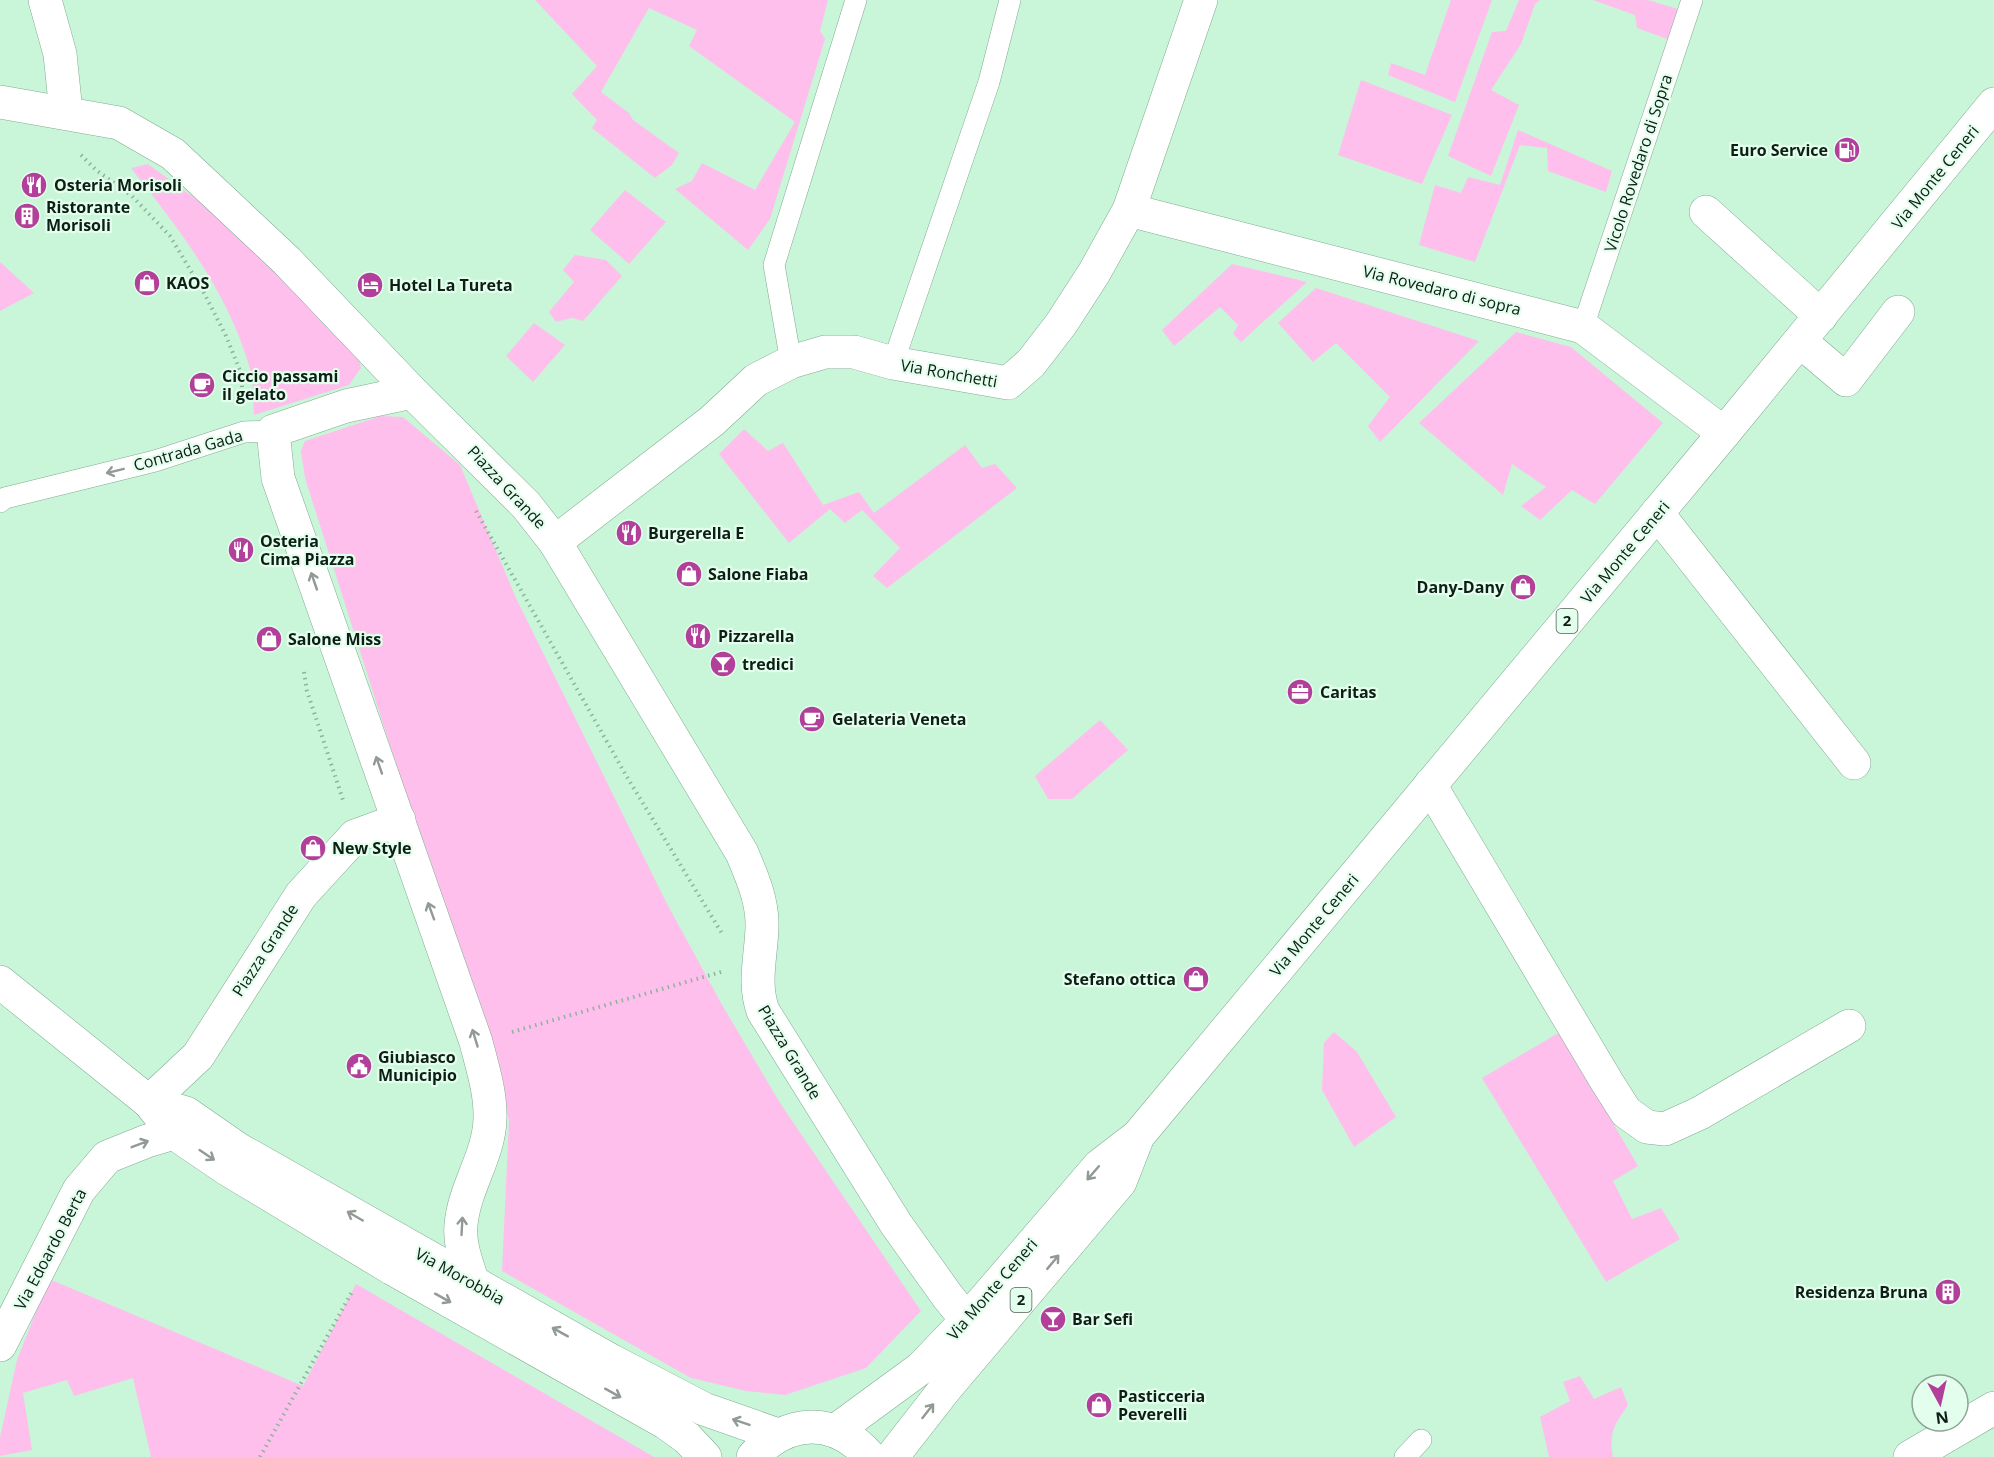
<svg xmlns="http://www.w3.org/2000/svg" width="1994" height="1457" font-family="'Open Sans',sans-serif">
	<style>
		.green { fill: #febfec }
		.lines { fill: none; stroke-linecap: round; stroke-linejoin: round }
		.lane-casing { stroke: #80ab90; stroke-width: 22 }
		.street-casing { stroke: #80ab90; stroke-width: 34 }
		.secondary-casing { stroke: #80ab90; stroke-width: 34 }
		.primary-casing { stroke: #80ab90; stroke-width: 34 }
		.path { stroke: #8eb39c; stroke-width: 4; stroke-dasharray: 1.5 4.5; stroke-linecap: butt }
		.lane { stroke: #fff; stroke-width: 21 }
		.street { stroke: #fff; stroke-width: 33 }
		.secondary { stroke: #fff; stroke-width: 33 }
		.primary { stroke: #fff; stroke-width: 33 }
		.oneway { stroke: #929a95 }
		.labels { text-anchor: middle; stroke-width: 4.5; stroke-linejoin: round; paint-order: stroke }
		.shield { fill: #e3feed; stroke: #4d6155; stroke-width: 1.5 }
		.shield-label { font-size: 15px; font-weight: bold; fill: #0d1e14 }
		.poi-label { font-size: 16px; font-weight: bold; fill: #0d1e14; stroke: #e3feed; text-anchor: start }
		.street-label { font-size: 16px; fill: #0d1e14; stroke: #e3feed }
	</style>
	<rect width="100%" height="100%" fill="#c9f6d9"/>
	<!-- green -->
	<g class="green">
		<path d="M535 0H828L820 31 825 39 770 219 748 250 675 189 692 181 702 163 755 190 795 122 689 46 697 30 649 8 601 92 629 113 633 120 679 153 672 165 655 178 592 128 597 120 572 94 597 66Z"/>
		<path d="M1451 0H1492L1455 102 1388 75 1391 63 1425 75Z"/>
		<path d="M1519 0H1540L1535 4 1521 44 1491 90 1519 105 1491 176 1448 156 1492 32 1506 31Z"/>
		<path d="M1593 0H1648L1681 10 1670 40 1637 28 1635 15Z"/>
		<path d="M1361 80 1452 115 1422 184 1338 155Z"/>
		<path d="M1518 130 1612 171 1606 192 1548 171 1547 148 1520 145 1475 262 1419 245 1435 185 1461 193 1468 177 1500 185Z"/>
		<path d="M148 164 237 229 357 350 361 368 349 385 254 415C253 400 254 384 250 369 229 293 179 229 131 168Z"/>
		<path d="M625 190 666 222 629 264 590 230Z"/>
		<path d="M575 255 606 260 622 276 583 321 572 318 556 322 549 312 574 282 563 270Z"/>
		<path d="M0 262 34 293 0 311Z"/>
		<path d="M1232 264 1307 282 1241 342 1233 334 1238 325 1220 307 1174 346 1162 330Z"/>
		<path d="M1316 288 1479 341 1380 442 1368 426 1390 397 1336 343 1313 362 1278 323Z"/>
		<path d="M534 323 565 345 533 382 506 356Z"/>
		<path d="M1516 332 1571 347 1663 423 1595 504 1572 490 1540 520 1521 506 1546 487 1512 464 1503 495 1419 423Z"/>
		<path d="M381 416 403 417 460 465 516 598 665 900 721 1003 780 1103 921 1311 866 1368 785 1395 746 1391 691 1378 502 1271 509 1120 305 478 301 451 305 441Z"/>
		<path d="M744 429 768 451 783 443 823 505 859 492 874 513 965 445 982 468 995 464 1017 488 887 588 873 576 900 548 862 510 845 523 830 509 789 543 719 454Z"/>
		<path d="M1100 720 1128 750 1072 799H1048L1035 776Z"/>
		<path d="M1334 1032 1357 1052 1396 1117 1354 1147 1322 1090 1324 1043Z"/>
		<path d="M1560 1032 1638 1166 1613 1181 1632 1219 1661 1208 1680 1239 1606 1282 1482 1078Z"/>
		<path d="M49 1279 303 1386 356 1284 654 1457H151L133 1378 74 1396 67 1380 23 1393 32 1450 0 1456V1437L17 1360Z"/>
		<path d="M1580 1376 1594 1399 1621 1387 1628 1405C1614 1426 1609 1431 1613 1457H1549L1540 1417 1570 1401 1563 1382Z"/>
	</g>
	<g class="lines">
		<defs>
			<g id="lane">
				<path d="M1583 327 1692 0"/>
				<path d="M791 362 774 265 856 0"/>
				<path d="M893 363 989 82 1010 0"/>
				<path d="M0 502 5 498 155 461 244 432 273 431"/>
				<path d="M1405 1457 1421 1440"/>
			</g>
			<g id="street">
				<path d="M45 0 60 54 66 112"/>
				<path d="M0 102 119 123 173 154 287 261 412 392 526 505 555 542 742 853C752 877 763 901 762 928 761 957 753 983 763 1011L896 1224 948 1297 967 1320"/>
				<path d="M1129 210 1583 327 1724 433"/>
				<path d="M1706 212 1821 316"/>
				<path d="M1800 341 1846 380 1898 312"/>
				<path d="M412 392 346 406 273 431 278 478 476 1042C482 1066 491 1093 490 1119 489 1156 464 1188 461 1225 459 1245 467 1264 473 1283"/>
				<path d="M1657 513 1854 763"/>
				<path d="M555 542 712 421 756 380 791 362 825 352H854L893 363 1008 383 1031 363 1061 324 1094 273 1129 210 1201 0"/>
				<path d="M1430 785 1607 1082 1626 1112 1647 1127 1665 1129 1700 1113 1849 1026"/>
				<path d="M149 1102 198 1056 301 895 355 836 399 820"/>
				<path d="M0 1345 79 1190 107 1157 147 1141 174 1133"/>
				<path d="M1910 1457 1994 1408"/>
			</g>
			<g id="secondary">
				<path d="M0 982 149 1102 174 1133 227 1169 393 1269 666 1423 687 1438 705 1457"/>
				<path d="M149 1102 186 1113 238 1149 612 1361 704 1409 778 1435"/>
			</g>
			<g id="primary">
				<path d="M835 1431 921 1368 967 1320 1099 1166 1138 1136 1724 433 1994 104"/>
				<path d="M753 1457C787 1418 835 1416 870 1457"/>
				<path d="M892 1457 945 1389 1120 1182 1138 1136"/>
			</g>
		</defs>
		<!-- lane casing -->
		<use href="#lane" class="lane-casing"/>
		<!-- street casing -->
		<use href="#street" class="street-casing"/>
		<!-- secondary casing -->
		<use href="#secondary" class="secondary-casing"/>
		<!-- primary casing -->
		<use href="#primary" class="primary-casing"/>
		<!-- path -->
		<g class="path">
			<path d="M81 155 96 170 132 196 170 236 204 293 226 336 241 373 243 402"/>
			<path d="M476 511 627 777 723 935"/>
			<path d="M304 672 307 691 343 800"/>
			<path d="M512 1032 721 972"/>
			<path d="M260 1457 353 1290"/>
		</g>
		<!-- lane -->
		<use href="#lane" class="lane"/>
		<!-- street -->
		<use href="#street" class="street"/>
		<!-- secondary -->
		<use href="#secondary" class="secondary"/>
		<!-- primary -->
		<use href="#primary" class="primary"/>
	</g>
	<!-- one-way arrows -->
	<defs><path id="oneway-shaft" d="M-6 0H5M1.5-3L5.5 0L1.5 3" fill="none" stroke-width="1.6" stroke-linecap="round" stroke-linejoin="round" transform="scale(1.5)"/></defs>
	<g class="oneway">
		<use href="#oneway-shaft" transform="translate(115 471) rotate(166)"/>
		<use href="#oneway-shaft" transform="translate(314 581) rotate(-109)"/>
		<use href="#oneway-shaft" transform="translate(379 765) rotate(-109)"/>
		<use href="#oneway-shaft" transform="translate(431 911) rotate(-110)"/>
		<use href="#oneway-shaft" transform="translate(475 1038) rotate(-107)"/>
		<use href="#oneway-shaft" transform="translate(140 1144) rotate(-21)"/>
		<use href="#oneway-shaft" transform="translate(207 1155) rotate(34)"/>
		<use href="#oneway-shaft" transform="translate(1093 1173) rotate(131)"/>
		<use href="#oneway-shaft" transform="translate(355 1216) rotate(-150)"/>
		<use href="#oneway-shaft" transform="translate(462 1226) rotate(-87)"/>
		<use href="#oneway-shaft" transform="translate(1053 1262) rotate(-50)"/>
		<use href="#oneway-shaft" transform="translate(443 1298) rotate(29)"/>
		<use href="#oneway-shaft" transform="translate(560 1332) rotate(-151)"/>
		<use href="#oneway-shaft" transform="translate(613 1393) rotate(29)"/>
		<use href="#oneway-shaft" transform="translate(928 1411) rotate(-52)"/>
		<use href="#oneway-shaft" transform="translate(741 1422) rotate(-161)"/>
	</g>
	<!-- icons -->
	<defs>
		<symbol id="fuel-disc" viewBox="-11 -11 22 22"><circle r="9.5" fill="#b23f99" stroke="#e3feed"/><path d="M-5.5-6h7V0h2V4h1.3V-2.5L3-4.5l.8-.8L6-3V5H2.5V1h-1V6h-7ZM-4.2-4.7v3.2H.2V-4.7Z" fill="#fff"/></symbol>
		<symbol id="restaurant-disc" viewBox="-11 -11 22 22"><circle r="9.5" fill="#b23f99" stroke="#e3feed"/><path d="M-5-6h1v4h1v-4h1v4h1v-4h1v5L-1.5 .5V6h-2V.5L-5-1ZM5-6V6H3V1.5H1.5Q1.5-4 5-6Z" fill="#fff"/></symbol>
		<symbol id="building-disc" viewBox="-11 -11 22 22"><circle r="9.5" fill="#b23f99" stroke="#e3feed"/><path d="M-4-6H4V6H1V3H-1V6H-4ZM-2.5-4.3h1.7v1.8h-1.7ZM.8-4.3h1.7v1.8H.8ZM-2.5-1h1.7V.8h-1.7ZM.8-1h1.7V.8H.8Z" fill="#fff"/></symbol>
		<symbol id="shop-disc" viewBox="-11 -11 22 22"><circle r="9.5" fill="#b23f99" stroke="#e3feed"/><path d="M-5-2.5h2.3a2.7 3.5 0 0 1 5.4 0H5L5.5 6h-11ZM-1.5-2.5h3a1.5 2.3 0 0 0-3 0Z" fill="#fff"/></symbol>
		<symbol id="hotel-disc" viewBox="-11 -11 22 22"><circle r="9.5" fill="#b23f99" stroke="#e3feed"/><path d="M-6-4.5h1.5V1H6V5H4.5V3h-9V5H-6ZM-4 0a1.8 1.8 0 1 1 3.6 0ZM.5 0V-2.5h3Q6-2.5 6 0Z" fill="#fff"/></symbol>
		<symbol id="cafe-disc" viewBox="-11 -11 22 22"><circle r="9.5" fill="#b23f99" stroke="#e3feed"/><path d="M-5.5-4.5H6V0H3Q3 3.5 0 3.5H-2.5Q-5.5 3.5-5.5 0ZM3-3.2v2h1.7v-2ZM-6 4.5H4V6H-6Z" fill="#fff"/></symbol>
		<symbol id="bar-disc" viewBox="-11 -11 22 22"><circle r="9.5" fill="#b23f99" stroke="#e3feed"/><path d="M-6-5H6L.8 .8V4.5H3.5V6h-7V4.5H-.8V.8Z" fill="#fff"/></symbol>
		<symbol id="office-disc" viewBox="-11 -11 22 22"><circle r="9.5" fill="#b23f99" stroke="#e3feed"/><path d="M-6-3h4V-5.5h4V-3h4V5H-6ZM-1-4.5V-3h2v-1.5ZM-6 0V1H6V0Z" fill="#fff"/></symbol>
		<symbol id="civic-disc" viewBox="-11 -11 22 22"><circle r="9.5" fill="#b23f99" stroke="#e3feed"/><path d="M-.6-6.5H3V-4.5H.6V-3L4-1V1h2V6H-6V1h2V-1L-.6-3ZM-1.2 2.5V6h2.4V2.5Z" fill="#fff"/></symbol>
	</defs>
	<g fill-rule="evenodd">
		<use href="#fuel-disc" x="1832" y="135" width="30" height="30"/>
		<use href="#restaurant-disc" x="19" y="170" width="30" height="30"/>
		<use href="#building-disc" x="12" y="201" width="30" height="30"/>
		<use href="#shop-disc" x="132" y="268" width="30" height="30"/>
		<use href="#hotel-disc" x="355" y="270" width="30" height="30"/>
		<use href="#cafe-disc" x="187" y="370" width="30" height="30"/>
		<use href="#restaurant-disc" x="614" y="518" width="30" height="30"/>
		<use href="#restaurant-disc" x="226" y="535" width="30" height="30"/>
		<use href="#shop-disc" x="674" y="559" width="30" height="30"/>
		<use href="#shop-disc" x="1508" y="572" width="30" height="30"/>
		<use href="#restaurant-disc" x="683" y="621" width="30" height="30"/>
		<use href="#shop-disc" x="254" y="624" width="30" height="30"/>
		<use href="#bar-disc" x="708" y="649" width="30" height="30"/>
		<use href="#office-disc" x="1285" y="677" width="30" height="30"/>
		<use href="#cafe-disc" x="797" y="704" width="30" height="30"/>
		<use href="#shop-disc" x="298" y="833" width="30" height="30"/>
		<use href="#shop-disc" x="1181" y="964" width="30" height="30"/>
		<use href="#civic-disc" x="344" y="1051" width="30" height="30"/>
		<use href="#building-disc" x="1933" y="1277" width="30" height="30"/>
		<use href="#bar-disc" x="1038" y="1304" width="30" height="30"/>
		<use href="#shop-disc" x="1084" y="1390" width="30" height="30"/>
	</g>
	<g class="labels">
		<!-- shield labels -->
		<g class="shield">
			<rect x="1556.5" y="609" width="21" height="24" rx="4.5"/>
			<rect x="1010.5" y="1288" width="21" height="24" rx="4.5"/>
		</g>
		<g class="shield-label">
			<text x="1567" y="626">2</text>
			<text x="1021" y="1305">2</text>
		</g>
		<!-- poi labels -->
		<g class="poi-label">
			<text x="1828" y="156" text-anchor="end">Euro Service</text>
			<text x="54" y="191">Osteria Morisoli</text>
			<text x="46" y="213">Ristorante<tspan x="46" dy="18">Morisoli</tspan></text>
			<text x="166" y="289">KAOS</text>
			<text x="389" y="291">Hotel La Tureta</text>
			<text x="222" y="382">Ciccio passami<tspan x="222" dy="18">il gelato</tspan></text>
			<text x="648" y="539">Burgerella E</text>
			<text x="260" y="547">Osteria<tspan x="260" dy="18">Cima Piazza</tspan></text>
			<text x="708" y="580">Salone Fiaba</text>
			<text x="1504" y="593" text-anchor="end">Dany-Dany</text>
			<text x="718" y="642">Pizzarella</text>
			<text x="288" y="645">Salone Miss</text>
			<text x="742" y="670">tredici</text>
			<text x="1320" y="698">Caritas</text>
			<text x="832" y="725">Gelateria Veneta</text>
			<text x="332" y="854">New Style</text>
			<text x="1176" y="985" text-anchor="end">Stefano ottica</text>
			<text x="378" y="1063">Giubiasco<tspan x="378" dy="18">Municipio</tspan></text>
			<text x="1928" y="1298" text-anchor="end">Residenza Bruna</text>
			<text x="1072" y="1325">Bar Sefi</text>
			<text x="1118" y="1402">Pasticceria<tspan x="1118" dy="18">Peverelli</tspan></text>
		</g>
		<!-- street labels -->
		<g class="street-label">
			<text transform="translate(1638 163) rotate(-72)" y="6">Vicolo Rovedaro di Sopra</text>
			<text transform="translate(1935 177) rotate(-51)" y="6">Via Monte Ceneri</text>
			<text transform="translate(1442 290) rotate(14)" y="6">Via Rovedaro di sopra</text>
			<text transform="translate(949 373) rotate(10)" y="6">Via Ronchetti</text>
			<text transform="translate(188 450) rotate(-16)" y="6">Contrada Gada</text>
			<text transform="translate(507 487) rotate(47)" y="6">Piazza Grande</text>
			<text transform="translate(1625 552) rotate(-50)" y="6">Via Monte Ceneri</text>
			<text transform="translate(1314 925) rotate(-50)" y="6">Via Monte Ceneri</text>
			<text transform="translate(265 950) rotate(-57)" y="6">Piazza Grande</text>
			<text transform="translate(790 1052) rotate(59)" y="6">Piazza Grande</text>
			<text transform="translate(50 1249) rotate(-62)" y="6">Via Edoardo Berta</text>
			<text transform="translate(460 1276) rotate(29)" y="6">Via Morobbia</text>
			<text transform="translate(992 1289) rotate(-49)" y="6">Via Monte Ceneri</text>
		</g>
	</g>
	<!-- north arrow -->
	<g transform="translate(1940 1403) rotate(172)"><circle r="28" fill="#e3feed" stroke="#8da496" stroke-width="1.5"/>
	<path d="M0-4.5L10 22L0 15L-10 22Z" fill="#b23f99"/>
	<text y="-9" font-size="16" font-weight="bold" text-anchor="middle" fill="#0d1e14">N</text>
	</g>
</svg>
